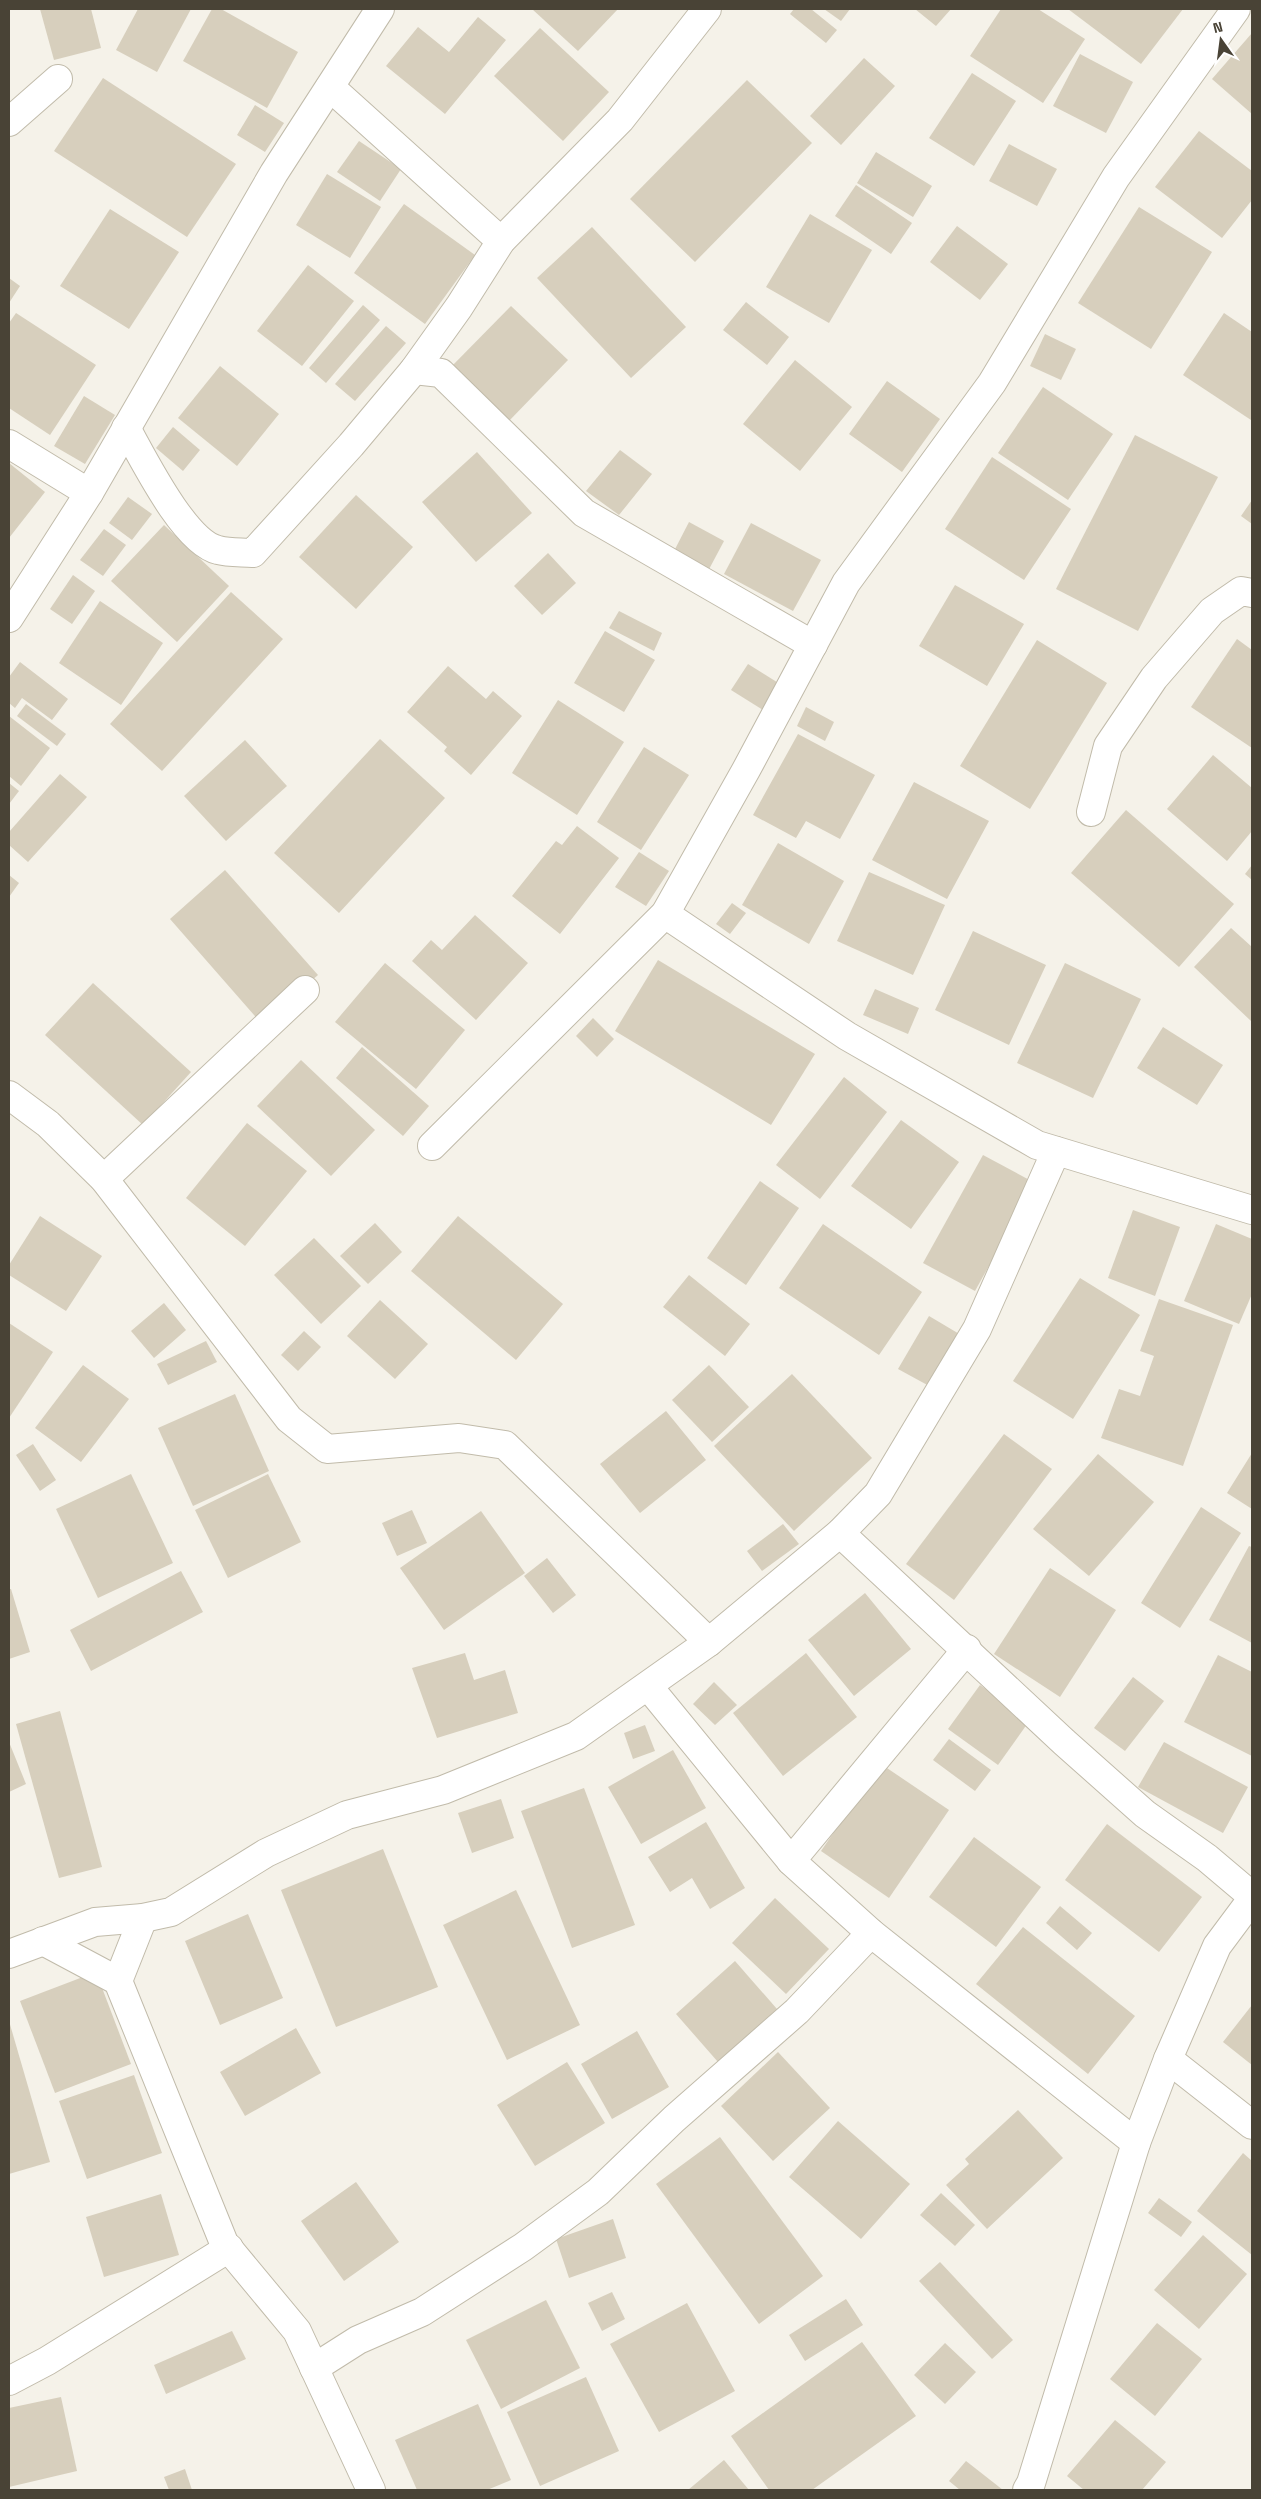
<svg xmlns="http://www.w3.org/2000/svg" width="1261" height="2499" font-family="'Space Grotesk',sans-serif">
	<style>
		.building { fill: #d7cfbd }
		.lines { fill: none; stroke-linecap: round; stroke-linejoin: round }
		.minor-casing { stroke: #c1bbaa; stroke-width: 30 }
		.minor { stroke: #fff; stroke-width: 28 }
	</style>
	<rect width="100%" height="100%" fill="#f5f2e9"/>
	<!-- building -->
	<g class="building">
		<path d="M40 9H91L101 48 54 60Z"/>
		<path d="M138 9H191L157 72 116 50Z"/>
		<path d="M212 9H221L298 52 267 108 183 61Z"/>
		<path d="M532 9H618L578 51Z"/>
		<path d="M794 9H811L837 30 826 43 790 14Z"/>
		<path d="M824 9H850L841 21Z"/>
		<path d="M915 9H951L936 26Z"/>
		<path d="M1001 9H1038L1085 39 1043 103 970 56Z"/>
		<path d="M1068 9H1183L1141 64Z"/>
		<path d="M478 17 506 40 445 114 386 66 418 27 449 52Z"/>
		<path d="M540 28 609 92 563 141 494 76Z"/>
		<path d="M1252 33V114L1212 79Z"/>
		<path d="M1080 54 1133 82 1106 133 1053 106Z"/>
		<path d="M864 58 895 86 841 145 810 116Z"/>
		<path d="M972 73 1016 101 974 166 929 138Z"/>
		<path d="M103 78 236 164 187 237 54 151Z"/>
		<path d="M747 80 812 143 695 262 630 199Z"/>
		<path d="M255 105 284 123 265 152 237 135Z"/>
		<path d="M1199 131 1252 171V200L1222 238 1155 187Z"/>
		<path d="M359 141 401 169 380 201 337 172Z"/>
		<path d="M1009 144 1057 169 1037 206 989 181Z"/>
		<path d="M876 152 932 186 913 217 857 183Z"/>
		<path d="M327 174 381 207 350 258 296 225Z"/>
		<path d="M856 185 912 223 891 254 835 216Z"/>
		<path d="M404 204 475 255 425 324 354 273Z"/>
		<path d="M1139 207 1212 252 1151 349 1078 303Z"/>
		<path d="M110 209 179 252 129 329 60 286Z"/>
		<path d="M810 214 872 250 829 323 766 287Z"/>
		<path d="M957 226 1008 264 980 300 930 262Z"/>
		<path d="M592 227 686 327 631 378 537 278Z"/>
		<path d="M308 265 354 301 302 366 257 331Z"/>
		<path d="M9 278 20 286 9 303Z"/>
		<path d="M746 302 789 337 767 365 723 330Z"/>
		<path d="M363 305 380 320 326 383 309 368Z"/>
		<path d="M511 306 568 360 508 422 451 367Z"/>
		<path d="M16 313 96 365 50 435 9 408V323Z"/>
		<path d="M1224 313 1252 332 1251 420 1183 375Z"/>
		<path d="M386 326 406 343 355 401 335 384Z"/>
		<path d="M1045 334 1076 349 1061 380 1030 366Z"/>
		<path d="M795 360 852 407 800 471 743 424Z"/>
		<path d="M220 366 279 414 237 466 178 418Z"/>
		<path d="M887 381 940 419 902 472 849 434Z"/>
		<path d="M1043 387 1113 434 1068 500 998 453Z"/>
		<path d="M84 396 115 415 85 464 54 446Z"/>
		<path d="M173 427 200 450 183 471 156 448Z"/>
		<path d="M1135 435 1218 477 1138 631 1056 589Z"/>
		<path d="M620 450 652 474 619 515 586 491Z"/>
		<path d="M477 452 532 513 476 562 422 502Z"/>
		<path d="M992 457 1071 509 1024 580 945 529Z"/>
		<path d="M9 463 45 492 9 538Z"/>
		<path d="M356 495 413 547 356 609 299 557Z"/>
		<path d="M128 497 152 514 132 540 109 523Z"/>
		<path d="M1252 500V524L1241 516Z"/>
		<path d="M689 522 724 541 707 573 672 555Z"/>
		<path d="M751 523 821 560 793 611 724 574Z"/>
		<path d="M164 525 229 586 177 642 111 581Z"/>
		<path d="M104 529 126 545 103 576 80 560Z"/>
		<path d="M548 553 576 583 542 615 514 586Z"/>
		<path d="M73 575 95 591 72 624 50 609Z"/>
		<path d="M955 585 1024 624 987 686 919 646Z"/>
		<path d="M231 592 283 639 162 771 110 724Z"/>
		<path d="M100 601 163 643 121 705 59 663Z"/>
		<path d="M619 611 662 633 654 651 609 628Z"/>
		<path d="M605 631 655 660 624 712 574 683Z"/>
		<path d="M1237 639 1252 650V748L1191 707Z"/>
		<path d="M1037 640 1107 683 1030 809 960 766Z"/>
		<path d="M20 662 68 699 52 720 22 698 15 708 9 703V677Z"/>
		<path d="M748 664 780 684 763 710 731 690Z"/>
		<path d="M448 666 486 699 493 691 522 716 471 775 444 751 447 747 407 712Z"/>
		<path d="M558 700 624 742 577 815 512 773Z"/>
		<path d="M26 704 66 734 57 746 17 716Z"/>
		<path d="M806 707 834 722 825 741 797 726Z"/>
		<path d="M9 716 50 748 21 786 9 776Z"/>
		<path d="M798 734 875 775 840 839 806 821 796 838 753 815Z"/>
		<path d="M380 739 445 798 339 913 274 853Z"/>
		<path d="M245 740 287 786 226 841 184 796Z"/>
		<path d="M644 747 689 775 641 850 597 822Z"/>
		<path d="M1213 755 1252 788V831L1227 861 1167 809Z"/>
		<path d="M60 774 87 797 28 862 9 845V832Z"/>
		<path d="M914 782 989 821 947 899 872 860Z"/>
		<path d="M9 783 19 791 9 804Z"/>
		<path d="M1126 810 1234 904 1179 967 1071 873Z"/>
		<path d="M577 826 619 858 560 934 512 896 556 841 562 845Z"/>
		<path d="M778 843 844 881 809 944 742 905Z"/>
		<path d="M639 852 669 871 646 906 615 887Z"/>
		<path d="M1252 865V880L1245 874Z"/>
		<path d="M225 870 318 975 262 1024 170 919Z"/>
		<path d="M869 872 945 905 913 975 837 941Z"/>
		<path d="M9 875 19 883 9 897Z"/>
		<path d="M732 903 746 913 730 934 716 924Z"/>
		<path d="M475 915 528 963 476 1020 412 961 431 940 442 950Z"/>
		<path d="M1231 928 1252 947 1251 1021 1194 967Z"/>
		<path d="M973 931 1046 965 1009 1045 935 1010Z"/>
		<path d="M658 960 815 1054 771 1125 615 1031Z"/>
		<path d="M385 963 465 1030 416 1089 335 1022Z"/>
		<path d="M1065 963 1141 999 1093 1098 1017 1063Z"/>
		<path d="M93 983 191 1072 143 1125 45 1035Z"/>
		<path d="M875 989 919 1008 908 1034 863 1015Z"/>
		<path d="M593 1018 614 1039 597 1057 576 1036Z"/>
		<path d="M1163 1027 1223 1065 1197 1105 1137 1068Z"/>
		<path d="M362 1047 429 1106 403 1136 336 1078Z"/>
		<path d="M301 1060 375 1130 331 1176 257 1106Z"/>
		<path d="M844 1077 887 1112 820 1199 776 1165Z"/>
		<path d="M901 1120 959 1162 911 1229 851 1186Z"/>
		<path d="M247 1123 307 1171 245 1246 186 1198Z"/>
		<path d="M983 1155 1035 1183 975 1291 923 1263Z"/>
		<path d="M760 1181 799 1208 746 1285 707 1258Z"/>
		<path d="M1133 1210 1180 1227 1155 1296 1108 1278Z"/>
		<path d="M40 1216 102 1256 66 1311 9 1275V1265Z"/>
		<path d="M458 1216 563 1304 516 1360 411 1271Z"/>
		<path d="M375 1223 402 1252 368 1284 340 1256Z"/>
		<path d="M823 1224 922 1292 879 1355 779 1288Z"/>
		<path d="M1216 1224 1252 1239V1294L1239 1324 1184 1301Z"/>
		<path d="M314 1238 361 1286 321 1324 274 1275Z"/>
		<path d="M689 1275 750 1324 725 1356 663 1307Z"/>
		<path d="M1080 1278 1140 1315 1073 1419 1013 1381Z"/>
		<path d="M1159 1299 1233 1325 1183 1466 1101 1438 1119 1389 1140 1396 1154 1356 1140 1351Z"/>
		<path d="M380 1300 428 1344 395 1379 347 1336Z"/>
		<path d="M164 1303 186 1330 154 1358 131 1331Z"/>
		<path d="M929 1316 961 1335 931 1387 898 1369Z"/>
		<path d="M9 1323 53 1352 9 1418Z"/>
		<path d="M304 1331 321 1347 298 1371 281 1355Z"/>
		<path d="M206 1341 217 1362 168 1385 157 1364Z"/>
		<path d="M83 1365 129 1399 81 1462 35 1428Z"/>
		<path d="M709 1365 749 1407 712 1442 672 1400Z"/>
		<path d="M792 1374 872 1458 794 1531 714 1446Z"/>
		<path d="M235 1394 269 1471 193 1506 158 1428Z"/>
		<path d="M666 1411 706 1460 640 1513 600 1464Z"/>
		<path d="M1004 1434 1052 1469 954 1600 906 1564Z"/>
		<path d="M33 1444 56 1480 40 1491 16 1455Z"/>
		<path d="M1252 1453V1509L1227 1493Z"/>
		<path d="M1098 1454 1154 1502 1089 1576 1033 1529Z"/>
		<path d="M131 1474 173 1563 98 1598 56 1509Z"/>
		<path d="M268 1474 301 1542 228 1578 195 1510Z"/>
		<path d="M1201 1507 1241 1533 1180 1628 1141 1603Z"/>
		<path d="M412 1510 427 1543 397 1556 382 1523Z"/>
		<path d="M481 1511 525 1573 444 1630 400 1568Z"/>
		<path d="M783 1524 799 1544 762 1571 747 1551Z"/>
		<path d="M1249 1546 1252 1547V1643L1209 1620Z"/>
		<path d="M547 1558 576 1595 553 1613 524 1576Z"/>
		<path d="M1050 1568 1116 1610 1060 1697 994 1654Z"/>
		<path d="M181 1571 203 1612 91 1671 70 1630Z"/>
		<path d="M9 1589H11L30 1652 9 1659Z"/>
		<path d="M865 1593 911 1649 854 1696 808 1640Z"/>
		<path d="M465 1653 474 1680 505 1670 518 1713 437 1738 412 1668Z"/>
		<path d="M806 1653 857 1717 783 1776 733 1713Z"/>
		<path d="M1218 1655 1252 1672V1756L1184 1722Z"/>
		<path d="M1133 1677 1164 1701 1125 1751 1094 1728Z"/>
		<path d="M714 1682 737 1705 715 1725 693 1704Z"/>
		<path d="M980 1685 1030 1720 998 1765 948 1729Z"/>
		<path d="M60 1711 102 1867 59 1878 16 1724Z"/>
		<path d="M645 1725 655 1751 633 1759 624 1733Z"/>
		<path d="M949 1739 991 1770 975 1791 933 1760Z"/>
		<path d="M9 1742 26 1784 9 1792Z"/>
		<path d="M1164 1742 1248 1787 1223 1833 1138 1787Z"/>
		<path d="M673 1750 706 1808 641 1844 608 1787Z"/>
		<path d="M881 1764 949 1810 889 1898 821 1851Z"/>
		<path d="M584 1788 635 1925 572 1948 521 1811Z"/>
		<path d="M501 1799 514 1838 472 1853 458 1813Z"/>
		<path d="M706 1822 745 1888 710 1909 692 1878 670 1892 648 1857Z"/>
		<path d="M1107 1824 1202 1897 1159 1952 1065 1880Z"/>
		<path d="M974 1837 1041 1887 996 1947 929 1897Z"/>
		<path d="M383 1849 438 1987 336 2027 281 1890Z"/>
		<path d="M516 1890 580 2025 507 2060 443 1925Z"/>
		<path d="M775 1898 829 1949 786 1994 732 1943Z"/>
		<path d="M1060 1906 1092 1933 1077 1950 1046 1923Z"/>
		<path d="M248 1914 283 1998 220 2025 185 1941Z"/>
		<path d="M1023 1927 1135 2016 1088 2074 976 1984Z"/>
		<path d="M735 1961 777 2009 718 2062 676 2014Z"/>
		<path d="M96 1972 131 2064 55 2093 20 2001Z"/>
		<path d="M1252 2005V2065L1223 2042Z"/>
		<path d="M9 2021 50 2162 9 2174Z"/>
		<path d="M296 2028 321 2073 245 2116 220 2072Z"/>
		<path d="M637 2031 669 2087 612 2119 581 2064Z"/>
		<path d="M778 2052 830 2108 773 2161 721 2106Z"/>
		<path d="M567 2062 605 2123 535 2166 497 2105Z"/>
		<path d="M134 2075 162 2153 87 2179 59 2101Z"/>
		<path d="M1018 2110 1063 2158 987 2229 946 2185 969 2164 965 2159Z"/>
		<path d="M838 2121 910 2184 861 2239 789 2177Z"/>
		<path d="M720 2137 823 2276 759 2324 656 2184Z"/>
		<path d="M1243 2153 1252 2161V2255L1197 2211Z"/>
		<path d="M356 2182 399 2242 344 2281 301 2221Z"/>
		<path d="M941 2193 975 2225 955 2246 920 2215Z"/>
		<path d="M161 2194 179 2255 104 2277 86 2217Z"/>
		<path d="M1159 2198 1192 2222 1181 2237 1148 2213Z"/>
		<path d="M613 2219 626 2258 569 2278 556 2239Z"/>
		<path d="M1203 2235 1247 2274 1199 2329 1154 2290Z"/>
		<path d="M940 2262 1013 2340 992 2359 919 2281Z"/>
		<path d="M612 2292 625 2319 602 2331 588 2303Z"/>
		<path d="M846 2299 863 2325 805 2361 789 2335Z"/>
		<path d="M546 2300 580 2368 501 2409 466 2340Z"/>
		<path d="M687 2303 735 2391 659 2432 610 2344Z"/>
		<path d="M1157 2323 1202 2359 1155 2416 1110 2379Z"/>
		<path d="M232 2331 246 2359 166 2394 154 2365Z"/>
		<path d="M862 2342 916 2416 812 2490H769L731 2436Z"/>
		<path d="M945 2343 976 2372 945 2404 914 2375Z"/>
		<path d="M586 2377 619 2451 540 2486 507 2412Z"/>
		<path d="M61 2397 77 2471 9 2487V2408Z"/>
		<path d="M478 2404 511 2480 487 2490H417L395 2440Z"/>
		<path d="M1115 2420 1166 2462 1142 2490H1084L1067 2476Z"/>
		<path d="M724 2460 749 2490H688Z"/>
		<path d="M966 2461 1003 2490H960L949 2481Z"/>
		<path d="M185 2469 192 2490H169L164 2477Z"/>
	</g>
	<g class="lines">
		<defs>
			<g id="minor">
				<path d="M330 87 501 241"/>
				<path d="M9 122 58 79"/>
				<path d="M414 370 441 373 584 513 813 645"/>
				<path d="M126 428C143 458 184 542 218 550 229 553 242 552 253 553L351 445 414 370 459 307 501 241 620 120 707 9"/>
				<path d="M9 444 89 493"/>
				<path d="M9 618 89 493 274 173 380 9"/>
				<path d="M1091 812 1108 746 1154 678 1212 611 1241 591 1252 593"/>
				<path d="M665 914 847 1036 1037 1145 1252 1210"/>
				<path d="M9 1095 48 1124 104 1179 289 1419 327 1449 459 1438 505 1445 709 1642"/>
				<path d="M432 1146 665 914 746 770 846 583 992 383 1116 177 1236 9"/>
				<path d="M104 1179 305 990"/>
				<path d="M840 1533 1064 1742 1145 1814 1207 1858 1252 1896"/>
				<path d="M648 1686 791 1861 871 1933 1136 2143"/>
				<path d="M791 1861 967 1649"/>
				<path d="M43 1941 118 1981 224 2243 297 2331 371 2490"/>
				<path d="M9 1954 95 1922 143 1918 171 1912 266 1853 347 1815 443 1790 576 1736 709 1642 840 1533 878 1494 977 1329 1056 1151"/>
				<path d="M118 1981 143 1918"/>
				<path d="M1168 2059 1252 2125"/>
				<path d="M314 2368 358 2340 422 2312 523 2247 598 2192 674 2119 797 2011 871 1933"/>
				<path d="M9 2381 47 2361 229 2248"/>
				<path d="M1027 2490 1031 2483 1136 2143 1168 2059 1217 1946 1252 1899"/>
			</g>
		</defs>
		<!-- minor casing -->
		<use href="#minor" class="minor-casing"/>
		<!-- minor -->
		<use href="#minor" class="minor"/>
	</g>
	<!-- border -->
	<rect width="1261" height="2499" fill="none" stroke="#494336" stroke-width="20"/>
	<!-- north arrow -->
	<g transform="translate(1221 40) rotate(346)" stroke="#ffffff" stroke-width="4" paint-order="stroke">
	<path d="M0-4L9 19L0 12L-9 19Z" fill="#494336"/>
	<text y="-8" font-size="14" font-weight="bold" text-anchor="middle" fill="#494336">N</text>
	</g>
</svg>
